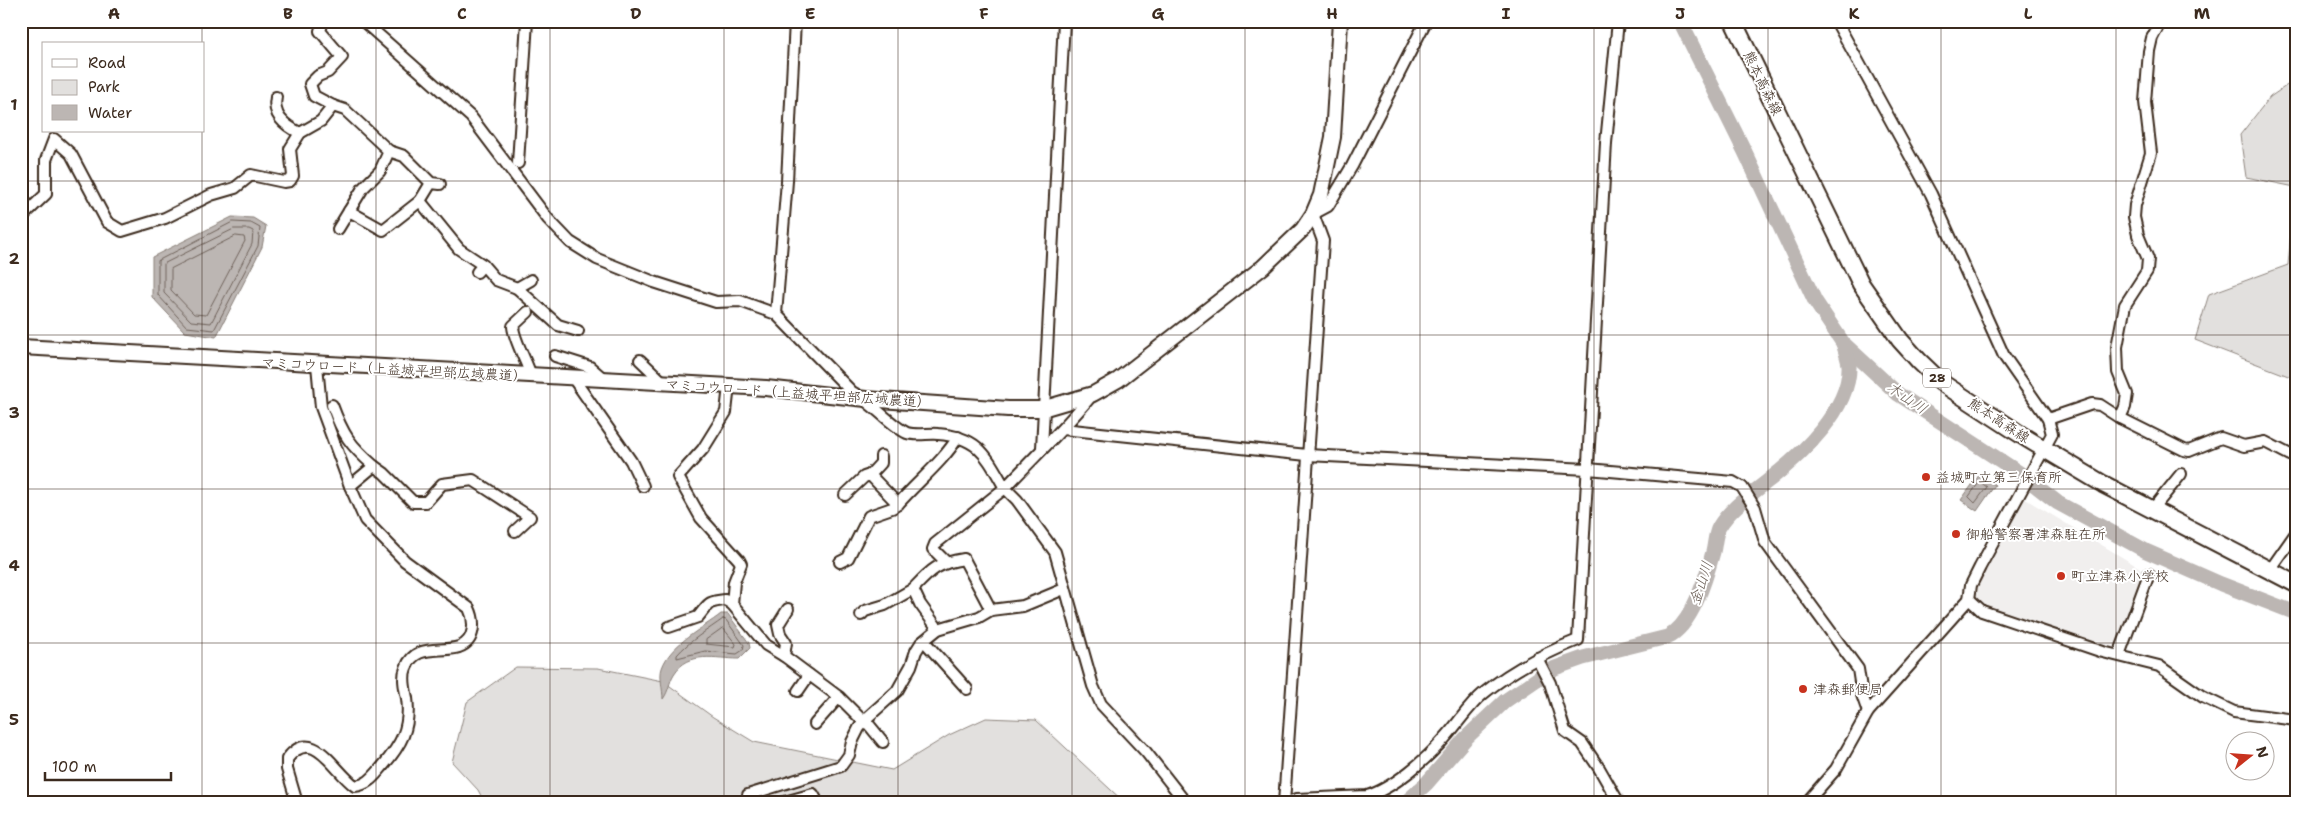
<svg xmlns="http://www.w3.org/2000/svg" width="2317" height="824" font-family="'Shantell Sans','Klee One',sans-serif">
	<style>
		.built { fill: #f1efee }
		.green { fill: #e2e0de; stroke: #8e857e }
		.water { fill: #bcb6b3; stroke: #887e77 }
		.lines { fill: none; stroke-linecap: round; stroke-linejoin: round }
		.shore { stroke: #6f625a; stroke-width: 1 }
		.river { stroke: #bcb6b3; stroke-width: 15 }
		.street-casing { stroke: #3b2a1e; stroke-width: 14 }
		.secondary-casing { stroke: #3b2a1e; stroke-width: 18 }
		.primary-casing { stroke: #3b2a1e; stroke-width: 20 }
		.street { stroke: #fff; stroke-width: 10 }
		.secondary { stroke: #fff; stroke-width: 14 }
		.primary { stroke: #fff; stroke-width: 16 }
		.grid { fill: none; stroke: #3b2a1e; stroke-width: 1; stroke-opacity: 0.55 }
		.poi-dot { fill: #c8321e; stroke: #fff; stroke-width: 2 }
		.labels { text-anchor: middle; stroke-width: 4; stroke-linejoin: round; paint-order: stroke }
		.shield { fill: #fff; stroke: #766a62; stroke-width: 1 }
		.shield-label { font-size: 12px; font-weight: bold; fill: #3b2a1e }
		.street-label { font-size: 14px; fill: #3b2a1e; stroke: #fff }
		.poi-label { font-size: 14px; fill: #3b2a1e; stroke: #fff; text-anchor: start }
		.water-label { font-size: 15px; font-style: italic; fill: #685b52; stroke: #fff }
		.neatline { fill: none; stroke: #3b2a1e; stroke-width: 2 }
		.grid-label { font-size: 16px; text-anchor: middle; font-weight: bold; fill: #3b2a1e }
	</style>
	<rect width="100%" height="100%" fill="#fff"/>
	<filter id="ink" filterUnits="userSpaceOnUse"><feTurbulence type="fractalNoise" baseFrequency=".02" numOctaves="2"/><feDisplacementMap in="SourceGraphic" scale="10" xChannelSelector="R" yChannelSelector="G"/><feConvolveMatrix kernelMatrix="1 2 1 2 8 2 1 2 1" color-interpolation-filters="sRGB"/></filter>
	<g filter="url(#ink)">
		<!-- built -->
		<path class="built" d="M2022 497 2145 571 2118 654 1983 608 1975 600 1976 582Z"/>
		<!-- green -->
		<g class="green">
			<path d="M2296 79V379L2195 340 2209 294 2288 265 2295 187 2246 177 2240 135 2270 97Z"/>
			<path d="M516 667 598 668 663 681 713 717 754 742 892 770 949 735 986 718 1036 720 1125 803H485L478 790 452 762 467 702Z"/>
		</g>
		<!-- water -->
		<g class="water">
			<path d="M232 217 253 218 266 226 262 247 216 337 185 332 152 297V257Z"/>
			<path d="M1980 474 1995 485 1977 511 1961 500Z"/>
			<path d="M721 614H728L749 643 750 648 739 659C716 659 689 650 674 674 669 682 669 691 663 699 663 690 659 676 662 668 670 644 702 629 721 614Z"/>
		</g>
		<g class="lines">
			<!-- shore -->
			<g class="shore">
				<path d="M233 222 251 223 260 228 258 246 214 330 187 327 158 295V261Z"/>
				<path d="M234 229H249L253 231 252 244 211 323 191 321 164 293V264Z"/>
				<path d="M236 236 244 237 245 241 206 315 194 314 171 290V269Z"/>
				<path d="M1980 482 1987 487 1975 503 1969 497Z"/>
				<path d="M723 619 726 620 744 645 743 650 737 654 705 651 677 658V655C689 641 708 630 723 619Z"/>
				<path d="M723 628 736 644 735 647 706 644V640Z"/>
			</g>
			<!-- river -->
			<g class="river">
				<path d="M1680 21 1745 152 1815 301 1843 343 1898 394 2018 472 2058 503 2146 551 2221 584 2296 613"/>
				<path d="M1405 803 1426 784 1465 739 1487 718 1505 701 1543 675 1555 668 1583 658 1667 637C1692 626 1706 578 1713 552 1715 544 1715 534 1719 527 1731 507 1752 494 1769 480 1801 455 1851 409 1849 365 1848 358 1845 350 1843 343"/>
			</g>
			<defs>
				<g id="street">
					<path d="M363 21 471 117 548 219 570 242 597 259 654 282 716 302 740 301 776 314 852 392C872 402 891 426 907 433 917 436 928 433 938 434 979 437 986 455 1005 488L935 544 933 549 945 561"/>
					<path d="M276 97C272 115 284 125 300 133"/>
					<path d="M333 106 345 110 389 151 404 156 431 183 440 184"/>
					<path d="M518 163 527 21"/>
					<path d="M420 201 459 249 483 265"/>
					<path d="M349 211 383 230 420 201 431 183"/>
					<path d="M21 218 46 194V160L54 139 71 154 107 222 122 231 165 218 211 195 235 188 251 175 284 182 290 181 293 176 290 149 300 133 321 121 333 106 314 96 310 84 318 76 328 72 342 57 320 31 323 21"/>
					<path d="M338 229 363 188 380 171 389 151"/>
					<path d="M477 272 483 265 496 280 517 288 558 325 578 331"/>
					<path d="M517 288 531 280"/>
					<path d="M528 312 513 326C513 338 527 362 531 376"/>
					<path d="M776 314 787 181 795 21"/>
					<path d="M555 356 590 367 605 380"/>
					<path d="M640 360 664 383"/>
					<path d="M573 378 631 461 643 486"/>
					<path d="M729 386 726 412 703 449 678 477 701 518 739 560 741 564 734 582 732 604"/>
					<path d="M1092 395C1065 428 1034 457 1005 488L1017 500 1055 552 1093 686 1101 704 1146 752 1186 803"/>
					<path d="M332 405C343 435 350 445 374 466"/>
					<path d="M2120 418 2125 407 2127 394 2118 372 2117 347 2125 305 2147 271 2148 259 2138 235 2134 217 2135 205 2151 153 2145 102 2149 51 2152 38 2161 21"/>
					<path d="M2048 419 2092 404 2100 405 2120 418 2184 450 2189 451 2221 438 2244 446 2265 442 2296 458"/>
					<path d="M1063 429 1307 455 1588 469 1733 482 1742 487 1755 508 1765 542 1858 669 1862 695 1868 712"/>
					<path d="M1042 448 1064 21"/>
					<path d="M870 475 881 463V456"/>
					<path d="M350 486 374 466 384 473 413 502H426L442 484 473 480 530 517 515 531"/>
					<path d="M845 495 864 477 870 475 898 504C918 481 942 463 958 437"/>
					<path d="M2152 510 2181 474"/>
					<path d="M840 562 848 558 869 516 892 508 898 504"/>
					<path d="M2270 570 2296 533"/>
					<path d="M913 589C931 570 937 563 964 559L991 610"/>
					<path d="M1969 599 1982 611 2103 652 2159 666 2203 697 2234 712 2296 720"/>
					<path d="M788 609 778 625 780 634 786 643 784 656 839 697"/>
					<path d="M861 615 865 611 885 605 913 589 920 604 938 629"/>
					<path d="M669 627 698 617C709 604 706 602 725 600L732 604 766 645 784 656"/>
					<path d="M924 641 967 689"/>
					<path d="M2119 655 2149 574"/>
					<path d="M1537 658 1550 683 1565 731 1582 743 1599 768 1619 803"/>
					<path d="M798 691 809 675"/>
					<path d="M865 720 883 742"/>
					<path d="M815 724 839 697 864 722"/>
					<path d="M297 803 287 769V759C313 725 333 770 355 786 368 785 374 776 382 767 401 745 411 728 407 698 405 689 402 677 406 668 415 643 440 653 459 647 476 641 475 620 469 608L405 561 365 520 350 486 321 407 317 365"/>
					<path d="M747 803 748 795 841 766 849 755 852 742 859 728 869 716 897 691 911 666 916 651 921 643 938 629 979 617 991 610 1023 606 1064 589"/>
					<path d="M781 803 813 794 818 803"/>
					<path d="M1284 803 1297 799 1367 796C1392 789 1427 759 1444 739 1458 724 1468 706 1484 693 1512 670 1545 653 1578 640L1606 143 1618 21"/>
					<path d="M1284 803 1323 241 1313 214 1328 206 1352 166 1426 21"/>
					<path d="M1806 803 1836 769 1868 712 1969 599 1971 585 1980 567 2052 434 2048 419 2004 356 1931 194 1836 21"/>
				</g>
				<path id="secondary" d="M21 347 766 388 866 399 1008 409H1042L1093 394 1118 380 1263 267 1303 229 1313 214 1321 195 1333 137 1340 21"/>
				<path id="primary" d="M1733 21 1861 284 1900 340 1919 361 1942 383 2026 438 2103 484 2296 584"/>
			</defs>
			<!-- street casing -->
			<use href="#street" class="street-casing"/>
			<!-- secondary casing -->
			<use href="#secondary" class="secondary-casing"/>
			<!-- primary casing -->
			<use href="#primary" class="primary-casing"/>
			<!-- street -->
			<use href="#street" class="street"/>
			<!-- secondary -->
			<use href="#secondary" class="secondary"/>
			<!-- primary -->
			<use href="#primary" class="primary"/>
		</g>
	</g>
	<!-- grid -->
	<path class="grid" d="M202 21V44M376 21V803M550 21V803M724 21V803M898 21V803M1072 21V803M1245 21V803M1420 21V803M1594 21V803M1768 21V803M1941 21V803M2116 21V803M202 131V803M21 181H2296M21 335H2296M21 489H2296M21 643H2296"/>
	<!-- markers -->
	<g class="poi-dot">
		<circle cx="1926" cy="477" r="5"/>
		<circle cx="1956" cy="534" r="5"/>
		<circle cx="2061" cy="576" r="5"/>
		<circle cx="1803" cy="689" r="5"/>
	</g>
	<g class="labels">
		<!-- shield labels -->
		<rect class="shield" x="1923" y="368.5" width="28" height="19" rx="4"/>
		<g class="shield-label">
			<text x="1937" y="382">28</text>
		</g>
		<!-- street labels -->
		<g class="street-label">
			<text transform="translate(1763 83) rotate(64)" y="5">熊本高森線</text>
			<text transform="translate(394 369) rotate(3)" y="5">マミコウロード（上益城平坦部広域農道）</text>
			<text transform="translate(798 393) rotate(4)" y="5">マミコウロード（上益城平坦部広域農道）</text>
			<text transform="translate(1999 420) rotate(33)" y="5">熊本高森線</text>
		</g>
		<!-- poi labels -->
		<g class="poi-label">
			<text x="1936" y="482">益城町立第三保育所</text>
			<text x="1966" y="539">御船警察署津森駐在所</text>
			<text x="2071" y="581">町立津森小学校</text>
			<text x="1813" y="694">津森郵便局</text>
		</g>
		<!-- water labels -->
		<g class="water-label">
			<text transform="translate(1907 398) rotate(34)" y="5">木山川</text>
			<text transform="translate(1701 583) rotate(-72)" y="5">金山川</text>
		</g>
	</g>
	<!-- margin -->
	<rect width="2317" height="824" fill="none" stroke="#fff" stroke-width="55"/>
	<!-- legend -->
	<rect x="42" y="42" width="162" height="90" fill="#ffffff" stroke="#b1aaa5"/>
	<rect x="52" y="59" width="25" height="8" fill="#ffffff" stroke="#b1aaa5"/>
	<text x="88" y="68" font-size="15" fill="#3b2a1e">Road</text>
	<rect x="52" y="80" width="25" height="15" fill="#e2e0de" stroke="#b1aaa5"/>
	<text x="88" y="92" font-size="15" fill="#3b2a1e">Park</text>
	<rect x="52" y="105" width="25" height="15" fill="#bcb6b3" stroke="#b1aaa5"/>
	<text x="88" y="118" font-size="15" fill="#3b2a1e">Water</text>
	<!-- north arrow -->
	<g transform="translate(2250 756) rotate(73)"><circle r="24" fill="#ffffff" stroke="#b1aaa5"/>
	<path d="M0-4L9 19L0 12L-9 19Z" fill="#c8321e"/>
	<text y="-8" font-size="14" font-weight="bold" text-anchor="middle" fill="#3b2a1e">N</text>
	</g>
	<!-- scale -->
	<path d="M45 772v8h126v-8" fill="none" stroke="#3b2a1e" stroke-width="2.5"/>
	<text x="52" y="772" font-size="15" fill="#3b2a1e" stroke="#ffffff" stroke-width="4" paint-order="stroke">100 m</text>
	<rect x="28" y="28" width="2262" height="768" class="neatline"/>
	<g class="grid-label">
		<text x="114" y="19">A</text>
		<text x="288" y="19">B</text>
		<text x="462" y="19">C</text>
		<text x="636" y="19">D</text>
		<text x="810" y="19">E</text>
		<text x="984" y="19">F</text>
		<text x="1158" y="19">G</text>
		<text x="1332" y="19">H</text>
		<text x="1506" y="19">I</text>
		<text x="1680" y="19">J</text>
		<text x="1854" y="19">K</text>
		<text x="2028" y="19">L</text>
		<text x="2202" y="19">M</text>
		<text x="14" y="110">1</text>
		<text x="14" y="264">2</text>
		<text x="14" y="418">3</text>
		<text x="14" y="571">4</text>
		<text x="14" y="725">5</text>
	</g>
</svg>
